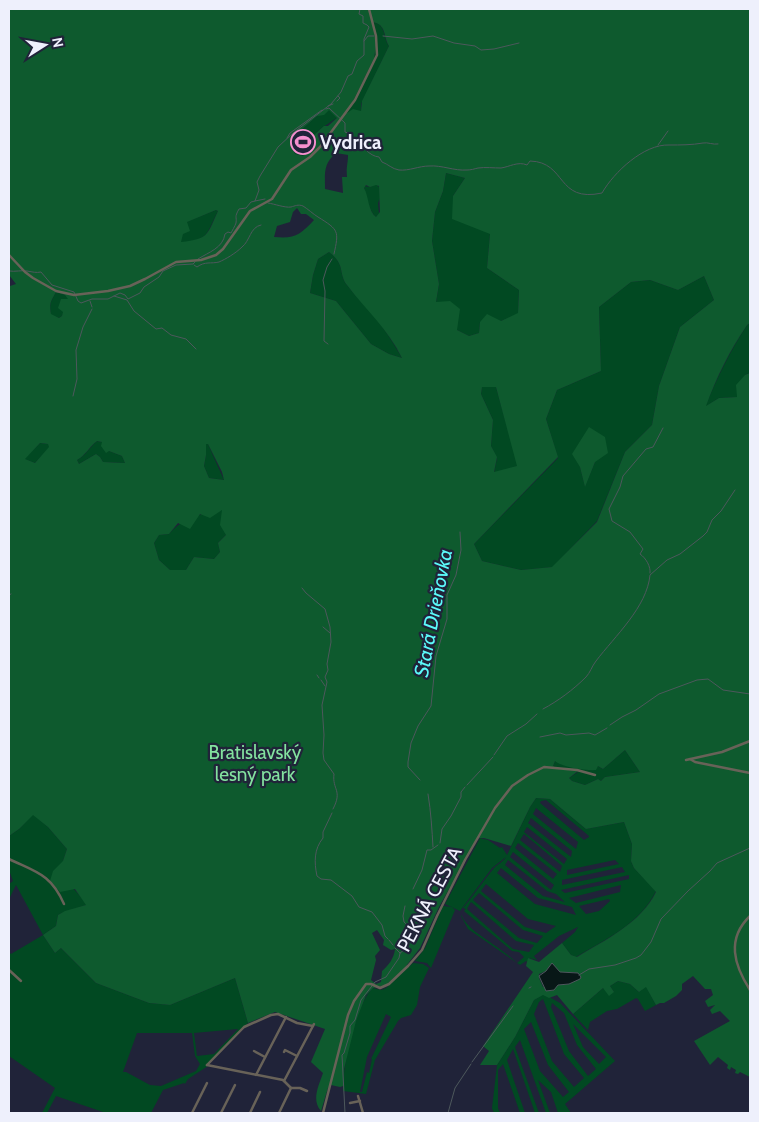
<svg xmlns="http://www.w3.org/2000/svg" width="759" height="1122" font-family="Cabin,sans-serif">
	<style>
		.green { fill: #014922; fill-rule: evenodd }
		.forest { fill: #0e5a2e; fill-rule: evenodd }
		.water { fill: #081717; stroke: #4d585c }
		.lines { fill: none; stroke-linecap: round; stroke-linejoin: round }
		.stream { stroke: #4d585c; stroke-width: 1 }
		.street { stroke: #686258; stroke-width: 2.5 }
		.labels { text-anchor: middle; stroke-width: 4.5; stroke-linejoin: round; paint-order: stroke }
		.poi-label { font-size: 19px; font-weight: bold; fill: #eef0fc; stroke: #202339; text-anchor: start }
		.park-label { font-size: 19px; fill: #83e29f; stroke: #202339 }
		.street-label { font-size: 19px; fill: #eef0fc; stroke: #202339 }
		.water-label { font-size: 20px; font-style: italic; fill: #5bfafa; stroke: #202339 }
	</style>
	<rect width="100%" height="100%" fill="#202339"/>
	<!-- green -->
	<g class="green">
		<path d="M373 22C387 25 382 36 389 46L361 104V111H351C347 114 344 114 340 116 335 119 321 128 317 132 310 140 311 149 303 156L295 154 292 148 293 137 317 116 332 106 364 80 375 54Z"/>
		<path d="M446 173 465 178 453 196 490 234 487 268 519 290 518 314 501 321 480 322 479 333 469 336 457 330 436 302 439 284 432 241 435 212 443 191Z"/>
		<path d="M376 184 379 187 380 198 378 203 379 214 376 217C370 213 365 194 364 186L370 187Z"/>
		<path d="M216 210 218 211C205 236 210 239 180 243L186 222Z"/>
		<path d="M329 252C346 265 338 273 347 285 356 297 367 307 376 318 386 331 394 344 402 358L389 354 371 344 336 301 310 293 313 275 318 259Z"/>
		<path d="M704 276 714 300 680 327 659 386 652 425 625 452 597 521 553 567 521 570 482 561 474 544 558 458 546 419 557 390 601 371 599 307 631 282 650 280 678 290ZM595 462 585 486 580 467Z"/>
		<path d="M56 292 65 295 69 299 62 316 59 318 51 315C49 303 51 301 56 292Z"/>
		<path d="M750 323V373L745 375 738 397 719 398 705 407C718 376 729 353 747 325Z"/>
		<path d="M482 387H496L518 466 494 473 497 458 491 446 493 420 481 394Z"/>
		<path d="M97 441 102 442 109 451 122 456 125 463 103 462 100 457 96 454 79 464 77 460C86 455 89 448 97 441Z"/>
		<path d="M40 443 48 444 50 447 35 463 24 459Z"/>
		<path d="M205 444H208L224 480 209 478 204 466 206 455Z"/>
		<path d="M222 509 226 535 218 543 220 552 214 559 194 557 186 570H170L159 560 154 543 159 535 169 534C184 517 201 514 222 509Z"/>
		<path d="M625 750 640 772 605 777 601 781 598 779 585 785 572 781 569 778 578 772 558 769 553 766 555 761 590 770 598 766 603 769Z"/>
		<path d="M536 798 550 799 586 829 624 822 632 844 631 861 634 868 656 891C641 923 605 940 576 957L571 955 562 943 575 932 578 927 559 936 534 956 537 960 529 958 527 962 526 961 520 965 468 929 461 916V915C469 930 481 935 494 945 502 950 510 957 517 963L524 957 519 952 512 951 464 911 466 909 463 908C474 895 483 881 494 868 498 864 503 862 506 857L492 868 460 911 445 904 480 838 488 840 500 848 502 847 507 855 530 807ZM546 800 589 836V837L584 840 540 803 541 801ZM536 808 578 842 576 849 533 814ZM531 818 572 851 571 857 528 823ZM527 827 567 859 564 864 524 832ZM524 834 562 866 560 872 520 840ZM518 843 557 874 553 879 515 848ZM513 852 554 885 551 890 510 857ZM508 860 547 891 556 894 565 902 543 896 505 865ZM615 860 619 864 567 875V870ZM622 867 625 872 562 885V880ZM501 868 538 898 572 907 576 915 535 904 497 873ZM629 875V879L565 893 561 890ZM486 884 528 919 556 926 546 933 525 927 481 891ZM621 885 620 892 576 903 569 898ZM479 893 523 930 543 936 537 943 519 938 473 900ZM609 899 610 901 599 911 586 914 579 906ZM471 902 516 941 534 945 529 952 513 949 467 909Z"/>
		<path d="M33 814 48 827 67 849 63 861 73 888 86 903V905C76 909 67 910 58 915L56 926 43 935 55 953 61 948 96 983 149 1003 170 1005 235 978 248 1023 206 1065 208 1066 188 1079 185 1084 184 1083 163 1090 151 1113H106L56 1096 47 1113H42L55 1088 9 1056V952L11 954 43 935 16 885 9 899V884L13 881 9 870V836L19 829ZM238 1029 214 1054 197 1056 194 1033ZM137 1033H192L195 1056 200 1064 196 1071 161 1086 150 1085 126 1072H123Z"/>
		<path d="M443 906 452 907 455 910 431 968 427 963 415 961 425 948Z"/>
		<path d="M413 963 423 964 429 968 420 987 417 1005 411 1015 401 1018 398 1021 375 1060 366 1094 343 1091C342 1068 356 1003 373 988L381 990 386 988ZM386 1014 391 1017 371 1059H372L369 1073 367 1072 362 1092H360L367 1057Z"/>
		<path d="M618 981 630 984 639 992 646 986 656 1005 645 1011 638 999 636 998 617 1009 607 1011 590 1022 588 1030 573 1014 603 988 614 992 610 986Z"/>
		<path d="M544 994 560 1003 615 1061 565 1104 571 1113H558L551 1092 538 1080 550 1113H546L520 1040 515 1047 539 1113H535L513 1049 507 1060 525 1113H520L503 1064 498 1070V1108L500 1113H494L492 1108 497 1065 515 1037 534 1000ZM543 999 564 1054 584 1078 574 1087 552 1061 534 1014 539 1002ZM552 1003 564 1013 577 1045 596 1069 588 1076 569 1051 551 1007ZM531 1022 548 1065 569 1092 563 1097 540 1071 524 1029ZM573 1024 606 1057 599 1064 583 1047Z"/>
	</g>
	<!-- forest -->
	<g class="forest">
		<path d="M9 9H750V323L747 325C729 352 717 376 706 406L719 398 737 397 736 385 745 375 750 373V1081V1077L740 1072 738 1074 735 1073 736 1070 731 1067 730 1070 727 1068 728 1065 718 1057 710 1065 694 1041 730 1021 720 1011 712 1014 710 1010 715 1005 708 1007 705 1001 713 995 711 989H705L693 976 682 984V990L676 996 664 1003H660L656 1005 646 987 639 992 630 984 618 981 610 986 614 992 609 996 603 988 573 1014 557 995 549 998 543 995 534 1000 515 1037 497 1065H480L489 1051 483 1046 533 972 526 966 528 958 539 962 562 943 571 955 577 957C605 940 641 923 656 892L634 868 631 861 632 844 624 822 586 829 550 799 536 798 530 807 511 846 484 838H478L439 907 420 948 403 970 386 985 373 988 366 995 356 1021 344 1069 343 1086 340 1087 331 1085 328 1088 321 1111C311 1100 319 1085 323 1073L311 1062 325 1029 275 1012 248 1023 235 978 170 1005 149 1003 96 983 61 948 55 953 43 935 56 926 58 915 65 911 86 905 75 889 60 892 50 881 53 871 63 861 67 849 48 827 33 815 19 829 9 836V285L10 286 16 284 9 275ZM373 22C387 25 383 36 389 46L362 101 361 111 353 109 347 113 374 59 376 45ZM329 110 337 118 328 126H324C320 130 315 133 312 138 308 145 310 150 303 156L295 154 292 148 293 137 317 116 324 115ZM336 153 348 155C348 164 346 167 347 177H342L343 193 325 189C325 173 323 164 336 153ZM446 173 465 178 453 196 452 219 490 234 487 268 519 290 518 313 501 321 487 314 480 322 479 333 469 336 457 330 460 309 450 301 436 302 439 284 432 241 435 212 443 191ZM366 185 370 187 376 185 379 186 380 212 376 217C368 211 369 197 364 188ZM297 208 301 214H306L314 220C300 235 295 239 274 237L277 226 290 222 293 212ZM216 210 218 211C207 235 209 239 181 242L183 234 190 231 187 222ZM329 252C346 265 338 273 347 285 366 310 388 329 402 358L389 354 371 344 336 301 310 293 313 275 318 259ZM704 276 714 300 680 327 659 386 652 425 625 452 597 522 552 567 521 570 482 561 474 544 558 457 546 419 557 390 601 371 599 307 631 282 650 280 678 290ZM56 292 65 295 68 299H61L58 308 63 312 62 316 59 318 51 314C49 303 51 301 56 292ZM482 387H496L517 466 494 472 497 457 491 446 493 420 481 394ZM97 441 102 442 101 446 106 453 109 451 122 456 125 463 103 462 100 457 96 454 79 464 77 460C86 455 89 447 97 441ZM40 443 48 444 49 447 35 463 25 459ZM206 444H208L222 472 224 480 209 478 204 466 206 455ZM222 510 220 525 226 535 218 543 220 552 214 559 194 557 186 570H170L159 560 154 543 159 535 169 534 178 523 190 529 200 514 210 518ZM625 750 640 772 605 777 601 781 598 779 585 785 572 781 569 778 578 771 558 769 553 766 555 761C561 767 587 771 596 770L598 766 603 769ZM377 930 384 940 383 945 391 950 395 949C394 958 389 965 382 971L381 982 376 984 371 980 376 960 375 956 380 950 372 933ZM552 963 560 972H573L580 974 569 984 543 987 539 978V974L546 971Z"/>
		<path d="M589 427 605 437 608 453 595 462 585 487 580 467 572 454Z"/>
	</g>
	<!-- water -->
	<path class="water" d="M552 963 560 972 578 973 581 977 580 979 569 984 558 985 554 990 546 991 539 976 546 971Z"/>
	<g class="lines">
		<!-- stream -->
		<g class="stream">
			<path d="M383 36 412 39 433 36 454 43 475 46 481 50 494 49 519 43"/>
			<path d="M364 41 368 36H374"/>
			<path d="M337 101 340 98 338 96"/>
			<path d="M328 106 333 104"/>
			<path d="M326 109 329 108 345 123V132L351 134V137L357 138C362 146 369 156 379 157L382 162C388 164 392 169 399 170 409 171 419 166 429 166 442 165 454 171 467 170 471 170 474 169 478 168 485 167 494 168 501 168 509 167 518 161 527 165L530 161C567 162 556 203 602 193 614 172 644 144 669 145 680 145 692 145 703 143 708 142 713 145 718 144"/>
			<path d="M287 138 290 133 322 110"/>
			<path d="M658 145 668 131"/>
			<path d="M255 201 265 199"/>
			<path d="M268 203C275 204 285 208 291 207 295 206 298 204 303 206 308 209 313 214 318 217 339 230 339 231 334 254"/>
			<path d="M198 259C209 252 223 248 225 234L228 232 231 233C232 231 235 226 236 223 237 216 234 218 239 209L246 208 251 202 255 201 259 190 257 182 260 176 278 147 293 133 331 104 341 92 348 76 352 74 357 61 364 55V39L369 27 367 25 363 23V16L359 14 360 9"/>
			<path d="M194 265 197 267C205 261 211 264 219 262 226 259 236 253 242 247 250 241 250 227 261 225"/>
			<path d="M9 271C15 272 22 270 27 271 33 272 36 273 41 272L52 285 74 292 78 301 81 303 92 299H108L120 293 125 295 128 299 140 293 144 287 159 277 163 271 176 265 193 264 195 262"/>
			<path d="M114 296 127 300 134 311 156 329 162 328 171 335 186 339 196 349"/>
			<path d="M90 301 92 307"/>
			<path d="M328 344 324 341 325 291 323 280 327 267 332 259"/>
			<path d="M73 396 77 379 76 350 83 327 92 309"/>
			<path d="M650 573C651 567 646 558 640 554L643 549 630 532 612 521 609 509 620 487 623 476 646 449 653 447 663 428"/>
			<path d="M302 588 306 593 325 609 330 627 331 642 327 664 328 670 325 677 327 682 322 705 324 735 323 753 324 760 334 774C332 790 343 790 333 809"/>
			<path d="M9 595 11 594"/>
			<path d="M323 627 330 633"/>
			<path d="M317 675 319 678"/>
			<path d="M321 680 325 686"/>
			<path d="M543 709C558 701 573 690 586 677 590 673 592 666 596 661 615 636 647 607 650 575L667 560 680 554 703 536 707 532 712 520 721 511 735 490"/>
			<path d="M610 725 622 717 636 710 659 694 697 680 708 679 723 690 750 694"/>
			<path d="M540 737 560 733 566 735 589 733 595 735 607 728"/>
			<path d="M494 755 507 736 526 724 537 714"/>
			<path d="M420 780 408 767V762L411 743 418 726 431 706 436 656 447 619V595L456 575 461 550 460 532"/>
			<path d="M467 785 493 757"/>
			<path d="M428 794C431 812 432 830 433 847"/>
			<path d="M332 813 323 832V838C314 849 314 862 317 876L321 879 331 880 352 896 359 907 372 912 382 925 385 936 388 939"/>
			<path d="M440 843 442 829 451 816 461 797V792L465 787"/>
			<path d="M413 889 422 870 427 850H431L438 845"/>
			<path d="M389 940 393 945"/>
			<path d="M395 948 400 953"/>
			<path d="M579 975 589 969 615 965 636 958 641 955 651 942 661 919 688 891 710 871 717 863 750 848"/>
			<path d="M529 988 531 987"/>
			<path d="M472 1062 513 1006"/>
			<path d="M345 1113 342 1055 344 1053 350 1033V1026L355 1020 361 1000 375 982 386 977 399 958 400 953 407 948C407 938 414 930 404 922L403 916 405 906"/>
			<path d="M448 1113 455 1088 471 1064"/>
		</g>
		<!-- street -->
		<g class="street">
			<path d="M9 255 25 272 33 278 56 291 74 295 108 291 130 286 145 279 176 262 201 260 216 255 223 249 250 211 272 199 291 170 310 157 320 147 355 100 377 55 376 36 369 9"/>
			<path d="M690 759 695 762 750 773"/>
			<path d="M686 760 722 752 750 741"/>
			<path d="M9 859C36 872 51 874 64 904"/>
			<path d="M750 916C726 939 734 965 750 990"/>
			<path d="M9 970 21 981"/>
			<path d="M254 1051 265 1057"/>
			<path d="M284 1052 285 1050 297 1056"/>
			<path d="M207 1065 244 1027 271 1015 278 1014 297 1023 313 1026"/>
			<path d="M207 1065 283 1080 291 1088H300L307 1091"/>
			<path d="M256 1075 286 1017"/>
			<path d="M284 1081 314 1024"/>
			<path d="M358 1096 363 1113"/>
			<path d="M350 1103 360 1101"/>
			<path d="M192 1113 207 1083"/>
			<path d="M221 1113 235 1085"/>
			<path d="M250 1113 260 1092"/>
			<path d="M279 1113 291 1088"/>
			<path d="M323 1113 348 1015 354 1001 366 984H371L380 988 389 984 408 966 422 950 437 916 465 860 495 808 512 786 528 775 544 767 577 770 595 775"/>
		</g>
	</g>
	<!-- icons -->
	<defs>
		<symbol id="stadium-ring" viewBox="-11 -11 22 22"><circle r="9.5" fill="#202339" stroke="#f690cf" stroke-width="1.5"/><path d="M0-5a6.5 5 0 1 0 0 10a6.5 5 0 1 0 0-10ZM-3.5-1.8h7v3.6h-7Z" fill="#f690cf"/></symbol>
	</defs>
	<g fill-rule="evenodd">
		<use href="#stadium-ring" x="289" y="128" width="28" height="28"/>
	</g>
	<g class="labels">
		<!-- poi labels -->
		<g class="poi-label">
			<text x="320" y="149">Vydrica</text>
		</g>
		<!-- park labels -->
		<g class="park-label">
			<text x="255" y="759">Bratislavský<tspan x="255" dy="22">lesný park</tspan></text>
		</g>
		<!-- street labels -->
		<g class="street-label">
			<text transform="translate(429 899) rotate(-62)" y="7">PEKNÁ CESTA</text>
		</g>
		<!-- water labels -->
		<g class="water-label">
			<text transform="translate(433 613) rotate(-79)" y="7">Stará Drieňovka</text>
		</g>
	</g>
	<!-- border -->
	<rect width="759" height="1122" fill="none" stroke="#eef0fc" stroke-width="20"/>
	<!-- north arrow -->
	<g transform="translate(45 45) rotate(79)" stroke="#202339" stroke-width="4" paint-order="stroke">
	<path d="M0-4L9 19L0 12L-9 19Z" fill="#eef0fc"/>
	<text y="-8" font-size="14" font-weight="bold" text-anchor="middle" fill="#eef0fc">N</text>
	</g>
</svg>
